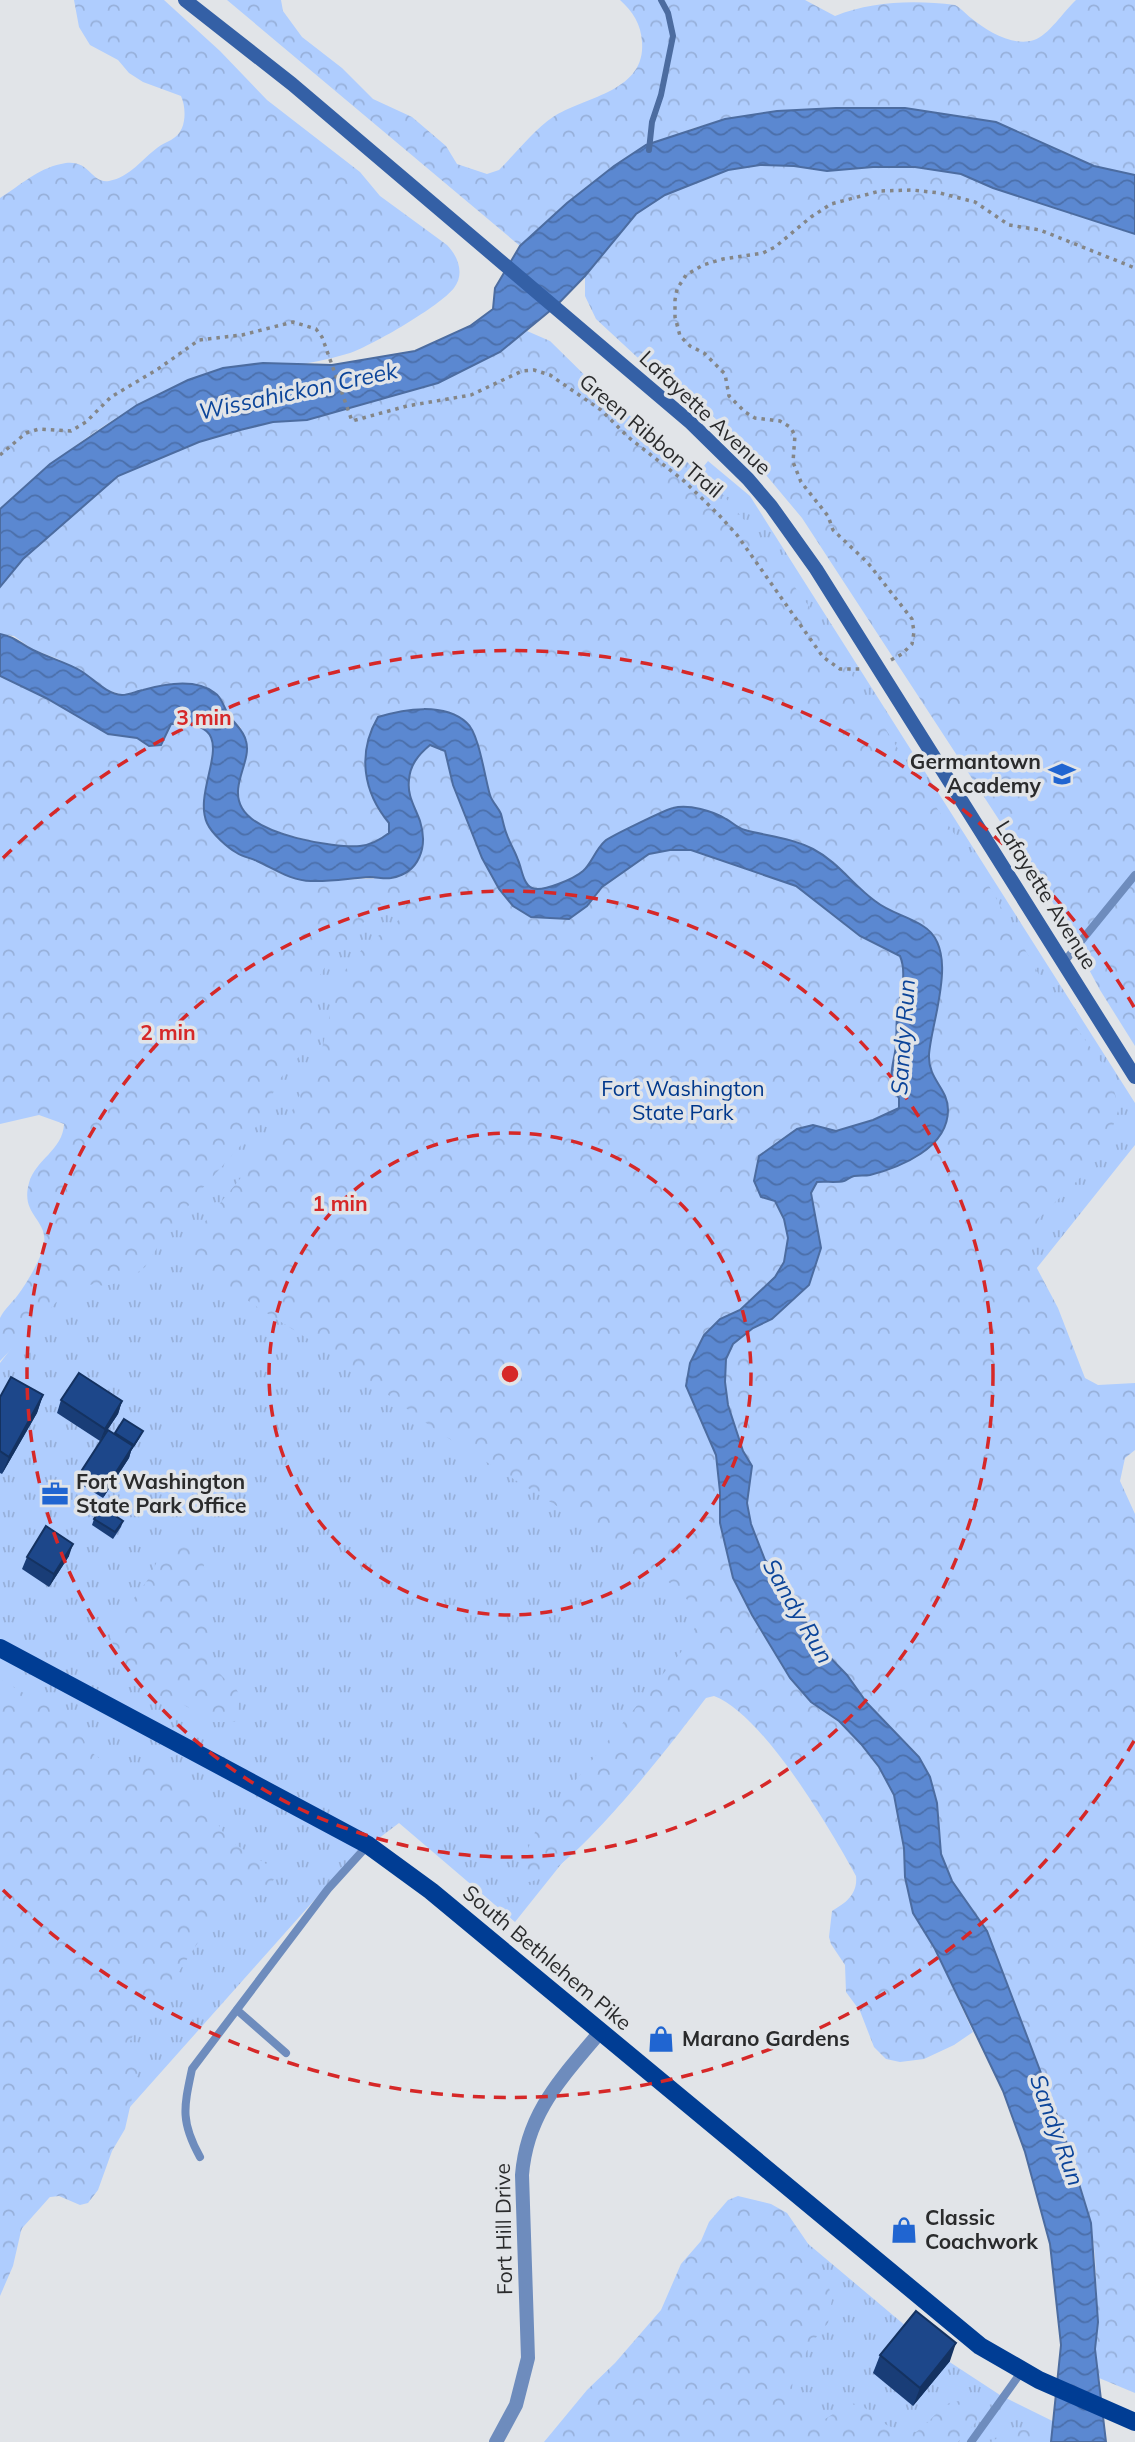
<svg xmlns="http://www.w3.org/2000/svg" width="1135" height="2442" font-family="Mulish,sans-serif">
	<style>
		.grass { fill: url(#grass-tufts) }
		.forest { fill: url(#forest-crowns) }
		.water { fill: url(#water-waves); stroke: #4c6ca0; stroke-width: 2 }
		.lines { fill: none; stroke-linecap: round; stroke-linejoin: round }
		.stream { stroke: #4c6ca0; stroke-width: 6 }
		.path { stroke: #848688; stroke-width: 3.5; stroke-dasharray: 3.5 5; stroke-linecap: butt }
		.lane { stroke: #6e8cbd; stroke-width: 8 }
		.street { stroke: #6e8cbd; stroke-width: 14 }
		.secondary { stroke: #3460a6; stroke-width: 14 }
		.primary { stroke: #003d94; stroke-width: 18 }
		.wall { fill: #193d77 }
		.shaded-wall { fill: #143261 }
		.building { fill: #1d478a; stroke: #143261; stroke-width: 2 }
		.ring { fill: none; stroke: #d62828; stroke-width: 3.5; stroke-dasharray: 12 9 }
		.labels { text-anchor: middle; stroke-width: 7; stroke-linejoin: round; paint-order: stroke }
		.street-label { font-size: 21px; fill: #2a2b2c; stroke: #e1e4e8 }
		.poi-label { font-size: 21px; font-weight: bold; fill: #2a2b2c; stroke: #e1e4e8; text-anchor: start }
		.park-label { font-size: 21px; fill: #00388c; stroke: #e1e4e8 }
		.water-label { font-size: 23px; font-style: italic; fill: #0c459a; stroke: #e1e4e8 }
		.centre { fill: #d62828; stroke: #e1e4e8; stroke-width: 3.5 }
		.ring-label { font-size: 21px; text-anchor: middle; font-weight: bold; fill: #d62828; stroke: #e1e4e8; stroke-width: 7; stroke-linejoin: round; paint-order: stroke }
	</style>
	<defs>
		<pattern id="grass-tufts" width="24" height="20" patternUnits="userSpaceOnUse" patternTransform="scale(1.75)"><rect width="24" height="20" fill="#afcdfe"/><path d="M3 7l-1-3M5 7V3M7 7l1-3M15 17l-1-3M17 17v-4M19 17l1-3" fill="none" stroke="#97b0da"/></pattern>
		<pattern id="forest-crowns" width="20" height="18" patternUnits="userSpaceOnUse" patternTransform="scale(1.75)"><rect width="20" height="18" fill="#afcdfe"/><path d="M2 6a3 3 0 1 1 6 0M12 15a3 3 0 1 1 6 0" fill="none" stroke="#97b0da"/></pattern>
		<pattern id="water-waves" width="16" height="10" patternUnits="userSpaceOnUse" patternTransform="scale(1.75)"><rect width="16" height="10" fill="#5b88d1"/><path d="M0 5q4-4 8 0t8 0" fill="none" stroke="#4b6faa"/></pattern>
	</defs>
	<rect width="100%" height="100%" fill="#e1e4e8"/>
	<!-- grass -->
	<g class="grass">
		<path d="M708 461 750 496 1135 1103V1145L515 1922 399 1823 350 1860 0 2253V1363L305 965Z"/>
		<path d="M781 2221 945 2359 1000 2395 1095 2442H606Z"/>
	</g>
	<!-- forest -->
	<g class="forest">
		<path d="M74 0H164L220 51 267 100 360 172 380 196 447 245C458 256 465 274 454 288 440 306 373 345 350 353 334 358 315 362 298 365 286 367 273 363 261 363 236 365 212 370 188 380 125 406 49 461 0 509V198C21 185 37 169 61 164 90 157 90 184 109 181 130 177 142 159 157 148 166 141 177 140 182 128 186 118 185 105 181 96L143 82 129 73 118 60 90 45 79 27Z"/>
		<path d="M227 0H281L283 11 302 37 342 68 373 99 412 117 446 146 457 164 487 174 499 170C515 154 535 129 553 117 583 97 646 92 642 42 641 24 633 12 620 0H805L835 16C872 1 915 0 955 5 961 8 966 14 971 18 987 31 1013 47 1034 40 1048 36 1064 11 1076 0H1135V175L1094 166 996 122 905 108H836L776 111 725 119 691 129 614 166 567 203 520 246Z"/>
		<path d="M760 165 794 166 827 171 873 167H915L961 174 993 188 1135 234V1046L1100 990 1052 901 802 518 750 456 713 416 637 357 596 319 585 296V276L636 214 665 195 685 185 728 170Z"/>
		<path d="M527 331 550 341 612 402 668 445 719 490 760 539 808 605 910 768 988 884 1042 980 1109 1073 1119 1108 1111 1132 1081 1177 1039 1218 1034 1232 1031 1257 1058 1308 1085 1378 1098 1385 1135 1383V1450L1125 1458 1120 1481 1135 1514V2393L1099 2378 1095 2349 1098 2322 1095 2257 1091 2223 1078 2176 987 1931 952 1881 941 1854 938 1829 918 1756 867 1703 847 1674 818 1645 787 1584 765 1560 751 1524 747 1503 752 1466 743 1451 728 1405 725 1382 726 1359 733 1344 753 1328 772 1319 809 1285 821 1248 811 1192 817 1182C825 1181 836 1183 844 1181 871 1174 896 1164 923 1154L946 1095 929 1071V1054L941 987V957L938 943 932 933 923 925 885 909 866 895 829 858 811 848 741 829 724 817 687 807 631 827 593 853 585 870 574 878 540 890 531 888 525 881 518 858 506 834 500 813 491 799 474 735 468 723 446 713 378 810 389 823V833C380 840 371 845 359 846 331 847 259 834 242 809 232 793 240 747 241 728L230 717 216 693 148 688 123 695 104 689 83 672 58 659 32 649 14 636 0 634V587L23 559 118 476 199 442 240 430 273 422 307 420 347 408 500 352Z"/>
		<path d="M0 676 46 698 108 734 137 738 148 746 165 738 167 729 171 724C232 720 211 760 204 799L238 854 257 861 281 874 309 881 390 878 420 822C407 792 401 768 430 745L445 751 453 785 467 824 498 889 554 918 569 919 587 906 602 887 649 854 670 850H691L796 886 860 936 900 956C908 975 899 997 897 1017 896 1026 897 1036 896 1045 894 1065 885 1081 899 1098V1108L873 1120 836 1131 797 1129 759 1156 775 1200 784 1219 788 1238 784 1262 775 1277 740 1310 720 1319 693 1404 716 1455 720 1492V1523L733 1578 752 1615 790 1678 811 1702 839 1721 861 1744 879 1767 894 1795 904 1848 905 1877 913 1913 935 1949 973 2032 954 2045 924 2059 900 2062 886 2059 874 2047 860 2011 846 1992 845 1965 831 1944 829 1937 832 1911C846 1903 858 1894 856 1876 831 1830 763 1714 714 1696L706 1698C680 1732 564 1886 525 1882 519 1864 530 1845 537 1827L686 1646 698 1621 695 1610 681 1592 632 1553 437 1431 337 1357 251 1303 190 1255 188 1250 190 1244 203 1224 280 1130 293 1109 323 1045 338 979 367 943 392 927 403 915 406 906 403 901 389 898 380 905 331 957 319 977 310 1012 313 1023 309 1045 278 1081 264 1115 251 1134 200 1191 164 1237 145 1267 126 1281 104 1286 93 1284 63 1295 0 1361C0 1351 0 1327 0 1318 4 1309 15 1300 20 1292 28 1281 42 1257 44 1244 48 1219 20 1215 29 1183 35 1160 63 1150 64 1124L39 1115 0 1124Z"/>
		<path d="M181 1543C189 1545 195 1546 199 1554 214 1582 207 1632 213 1663 230 1695 248 1678 235 1722H213L184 1705 132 1685 123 1679 118 1657 110 1637 125 1610 147 1581 162 1552 170 1545Z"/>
		<path d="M0 1679 37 1701 60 1712 82 1737 91 1752 103 1761 132 1768 162 1766 168 1770 192 1788 204 1802 223 1832 235 1844 274 1869 275 1877 268 1890 248 1893 241 1896 214 1918 174 1979 150 2005 130 2041 138 2072 125 2129 112 2151 98 2190 88 2203 80 2205 59 2196 42 2198 31 2206 21 2231 13 2266 0 2296Z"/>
		<path d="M738 2196 771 2204 787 2213 813 2251 826 2276 832 2299 828 2323 809 2346 803 2360 793 2373 792 2391 799 2412 809 2416 825 2419C833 2415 841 2406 849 2404 861 2400 875 2417 883 2423 893 2429 905 2430 916 2432 942 2414 946 2387 979 2410L977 2421 958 2442H544L587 2390 615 2363 661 2310 681 2264 701 2241 709 2222 728 2200Z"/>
		<path d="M1010 2430H1026L1050 2439 1051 2442H991Z"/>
	</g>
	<!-- water -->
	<g class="water">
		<path d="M836 108H905L996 122 1094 166 1135 175V234L993 188 961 174 915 167H873L827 171 794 166 760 165 728 170 665 195 636 214 585 276 557 305 500 352 438 383 307 420 273 422 240 430 199 442 118 476 23 559 0 587V509L50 464 137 405 188 380 223 368 263 363 332 365 415 351 470 326 493 309 495 288 520 246 567 203 614 166 646 145 725 119 777 111Z"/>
		<path d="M0 634C16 637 19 643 33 650 49 658 66 662 81 671 94 679 106 694 122 695 129 695 137 691 143 690 164 684 196 678 215 693 222 697 224 709 229 715 235 725 243 729 246 741 252 761 229 786 242 808 257 835 332 848 360 846 371 845 380 840 389 833V823C363 792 357 753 378 717 404 709 444 702 467 723 479 733 485 779 490 795 492 802 498 807 501 814 503 821 504 828 507 835 510 844 515 851 518 860 522 869 523 884 532 888 542 893 575 878 583 871 592 863 595 850 605 841 609 837 667 809 673 808 689 804 713 811 726 819 732 822 737 828 745 830 767 836 792 838 813 849 838 862 853 885 875 901 890 913 908 916 923 926 961 949 931 1021 929 1055 928 1080 948 1088 948 1110 948 1148 901 1167 870 1175 865 1176 859 1175 854 1176 850 1177 847 1180 844 1181 836 1183 825 1181 817 1182L811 1193 821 1248 809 1285 772 1319 753 1328 733 1344 726 1359 725 1382 728 1405 743 1451 752 1466 747 1503 751 1524 765 1560 787 1584 818 1645 847 1675 867 1703 919 1757 930 1777 937 1803 941 1854 952 1881 987 1931 995 1952 1063 2131 1091 2223 1098 2322 1095 2349 1106 2442H1051L1061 2345 1050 2244 1025 2152 1003 2091 935 1949 913 1913 905 1877 904 1848 894 1795 879 1767 861 1744 839 1721 811 1702 790 1678 752 1615 733 1578 720 1523V1492L716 1455 686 1386 690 1363 704 1335 720 1319 740 1310 775 1277 784 1262 788 1238 784 1219 775 1201 761 1197 754 1181 759 1156 797 1129 813 1125 836 1131 873 1120 899 1108V1098C885 1081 894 1065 896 1045 897 1036 896 1026 897 1017 899 997 908 975 900 956L860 936 796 886 691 850H670L649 854 602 887 587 906 569 919 531 917 513 906 499 889 482 858 453 785 445 751 430 745C418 755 410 765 409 780 407 796 415 807 420 821 428 846 420 873 391 878 384 879 377 877 370 877 350 878 331 882 311 881 291 881 275 869 257 861 251 858 243 857 237 853 228 848 212 834 207 823 190 785 250 719 171 724L161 745 149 746 137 738 108 734 46 698 0 676Z"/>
	</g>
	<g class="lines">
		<!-- stream -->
		<path class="stream" d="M649 150 652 122 661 95 673 36 668 13 661 0"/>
		<!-- path -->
		<g class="path">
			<path d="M0 455 26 433 39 429 71 431 86 422 111 397 158 369 199 340 242 335 293 322 316 329 322 337 352 421 407 406 471 395 522 371 534 370 550 375 601 410 628 437 684 481 719 515 737 535 823 657 840 669H860"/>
			<path d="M891 660 902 654 912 644 914 632 912 619 868 563 833 530 828 516 801 482 793 462 795 435 790 427 780 421 755 418 745 412 729 396 725 374 704 353 690 346 680 336 675 317V300L677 289 686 275 703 265 723 259 763 253 775 247 811 217 831 204 880 191 912 190 940 193 975 202 1009 225 1040 230 1135 268"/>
		</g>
		<!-- lane -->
		<g class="lane">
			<path d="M1064 962 1135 875"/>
			<path d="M237 2010 286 2053"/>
			<path d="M200 2157C180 2121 184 2107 192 2069L328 1889 368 1845"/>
			<path d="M971 2442 1022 2371"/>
		</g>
		<!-- street -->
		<path class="street" d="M496 2442 516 2405 528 2358 522 2175C527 2112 562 2078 600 2032"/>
		<!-- secondary -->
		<path class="secondary" d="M185 0 292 84 691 423 748 479 771 506 816 569 1135 1077"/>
		<!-- primary -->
		<path class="primary" d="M0 1648 368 1845 431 1891 980 2346 1039 2380 1135 2422"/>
	</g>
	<!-- wall -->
	<g class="wall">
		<path d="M43 1395 37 1413 2 1474 0 1473V1397Z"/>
		<path d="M61 1400 122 1401 118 1414 100 1441 57 1413Z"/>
		<path d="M124 1419 140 1437 131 1451 129 1458 103 1498 77 1482 82 1470 114 1434Z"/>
		<path d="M94 1519 123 1521 121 1527 113 1539 92 1525Z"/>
		<path d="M69 1556 49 1587 22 1569 27 1557Z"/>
		<path d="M880 2355 950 2361 913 2406 873 2373Z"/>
	</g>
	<!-- shaded-wall -->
	<g class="shaded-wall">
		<path d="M43 1395 37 1413 2 1474 9 1457Z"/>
		<path d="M122 1401 118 1414 100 1441 105 1429Z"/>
		<path d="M143 1431 140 1437 131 1451 129 1458 103 1498 107 1486Z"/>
		<path d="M73 1544 69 1556 49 1587 54 1574Z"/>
		<path d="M956 2343 950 2361 913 2406 920 2388Z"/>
	</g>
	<!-- building -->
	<g class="building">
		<path d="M79 1373 122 1401 105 1429 61 1400Z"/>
		<path d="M11 1377 43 1395 9 1457 0 1451V1397Z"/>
		<path d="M124 1419 143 1431 134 1445 115 1433Z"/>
		<path d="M108 1430 133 1446 107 1486 82 1470Z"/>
		<path d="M102 1507 123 1521 115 1532 94 1519Z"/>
		<path d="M46 1526 73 1544 54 1574 27 1557Z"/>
		<path d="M916 2311 956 2343 920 2388 880 2355Z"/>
	</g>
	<!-- distance rings -->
	<g class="ring">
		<circle cx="510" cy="1374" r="241"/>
		<circle cx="510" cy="1374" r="483"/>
		<path d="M1134 1741A724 724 0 0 1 3 1890M3 858A724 724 0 0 1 1134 1007"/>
	</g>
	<!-- icons -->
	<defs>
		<symbol id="school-bare" viewBox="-9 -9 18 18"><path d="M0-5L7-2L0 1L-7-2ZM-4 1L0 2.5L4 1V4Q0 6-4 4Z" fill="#2065d1" stroke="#e1e4e8" stroke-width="2.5" paint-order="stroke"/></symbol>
		<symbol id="office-bare" viewBox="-9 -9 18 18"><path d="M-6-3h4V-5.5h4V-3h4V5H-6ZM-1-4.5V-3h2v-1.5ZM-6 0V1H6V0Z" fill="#2065d1" stroke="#e1e4e8" stroke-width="2.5" paint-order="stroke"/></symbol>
		<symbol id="shop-bare" viewBox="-9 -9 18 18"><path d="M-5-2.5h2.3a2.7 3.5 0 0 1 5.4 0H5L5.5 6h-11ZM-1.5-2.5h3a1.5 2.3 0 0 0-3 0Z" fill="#2065d1" stroke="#e1e4e8" stroke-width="2.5" paint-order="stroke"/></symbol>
	</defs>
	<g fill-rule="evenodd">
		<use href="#school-bare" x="1043" y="755" width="38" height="38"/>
		<use href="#office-bare" x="36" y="1475" width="38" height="38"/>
		<use href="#shop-bare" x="642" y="2020" width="38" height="38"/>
		<use href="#shop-bare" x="885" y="2211" width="38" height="38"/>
	</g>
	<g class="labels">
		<!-- street labels -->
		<g class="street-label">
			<text transform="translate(705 413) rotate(43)" y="7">Lafayette Avenue</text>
			<text transform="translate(651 436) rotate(40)" y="7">Green Ribbon Trail</text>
			<text transform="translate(1046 895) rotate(58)" y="7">Lafayette Avenue</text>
			<text transform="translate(547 1958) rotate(40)" y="7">South Bethlehem Pike</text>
			<text transform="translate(504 2229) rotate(-91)" y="7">Fort Hill Drive</text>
		</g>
		<!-- poi labels -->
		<g class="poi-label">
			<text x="1041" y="769" text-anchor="end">Germantown<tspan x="1041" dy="24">Academy</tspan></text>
			<text x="76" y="1489">Fort Washington<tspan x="76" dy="24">State Park Office</tspan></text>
			<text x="682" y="2046">Marano Gardens</text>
			<text x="925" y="2225">Classic<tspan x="925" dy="24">Coachwork</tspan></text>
		</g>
		<!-- park labels -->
		<g class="park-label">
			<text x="683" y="1096">Fort Washington<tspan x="683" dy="24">State Park</tspan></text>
		</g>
		<!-- water labels -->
		<g class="water-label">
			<text transform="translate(298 391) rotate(-12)" y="8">Wissahickon Creek</text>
			<text transform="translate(903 1037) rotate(-86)" y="8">Sandy Run</text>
			<text transform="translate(798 1611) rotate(60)" y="8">Sandy Run</text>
			<text transform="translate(1057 2130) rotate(70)" y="8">Sandy Run</text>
		</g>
	</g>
	<circle cx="510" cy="1374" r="10" class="centre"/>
	<g class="ring-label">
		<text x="204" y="725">3 min</text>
		<text x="168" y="1040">2 min</text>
		<text x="340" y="1211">1 min</text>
	</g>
</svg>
